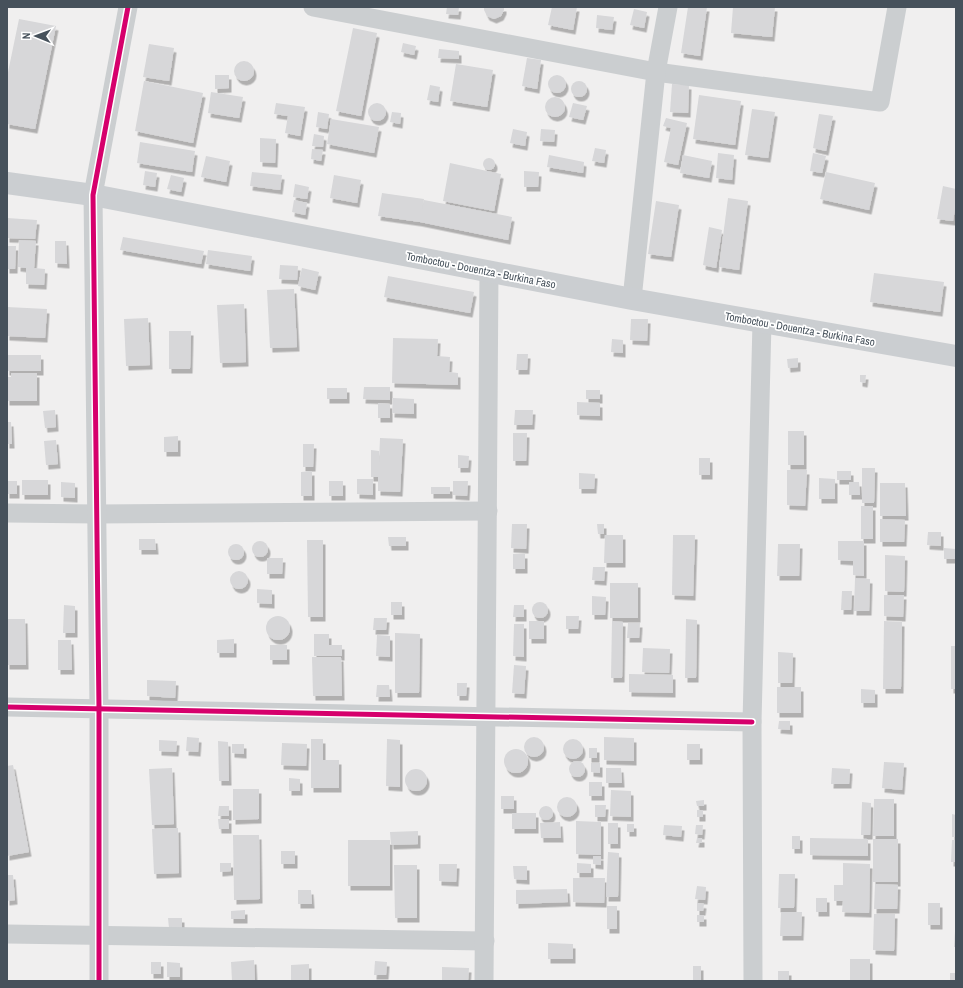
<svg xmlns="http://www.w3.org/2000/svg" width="963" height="988" font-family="'Archivo Narrow',sans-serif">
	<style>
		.building { fill: #d7d7d9; filter: url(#shadow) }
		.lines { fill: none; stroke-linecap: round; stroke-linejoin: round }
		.street { stroke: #cbced0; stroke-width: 19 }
		.secondary { stroke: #cbced1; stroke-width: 22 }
		.cycleway-casing { stroke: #fff; stroke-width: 8 }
		.cycleway { stroke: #d6006c; stroke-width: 5 }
		.labels { text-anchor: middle; stroke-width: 3.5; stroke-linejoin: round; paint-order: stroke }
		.street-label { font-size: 11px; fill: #46515b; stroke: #fff }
	</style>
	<defs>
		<filter id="shadow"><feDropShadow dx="2.5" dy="4.5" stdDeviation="0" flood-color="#0004"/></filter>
	</defs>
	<rect width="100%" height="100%" fill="#f0efef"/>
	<!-- building -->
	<g class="building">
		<path d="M447 7H459L458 15 446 14Z"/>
		<path d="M484 7H504V10L501 16 494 19 487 16 484 10Z"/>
		<path d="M552 7H577L573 30 548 25Z"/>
		<path d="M688 7H707L700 56 681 53Z"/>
		<path d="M733 7H775L772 37 731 33Z"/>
		<path d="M634 9 647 12 644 28 630 25Z"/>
		<path d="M597 15 614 17 612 30 596 28Z"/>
		<path d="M19 19 56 26 35 129 7 124V77Z"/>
		<path d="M353 28 377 33 361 116 336 111Z"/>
		<path d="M403 43 416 46 414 55 401 52Z"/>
		<path d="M149 44 174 48 169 81 143 77Z"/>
		<path d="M439 49 459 51V59L438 58Z"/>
		<path d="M527 58 541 60 537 89 522 86Z"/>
		<circle cx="244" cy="71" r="10"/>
		<path d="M456 64 493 70 487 107 450 101Z"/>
		<path d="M215 75H229V88L215 89Z"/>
		<circle cx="557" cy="84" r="9"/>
		<circle cx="579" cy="89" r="8"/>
		<path d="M144 81 203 93 193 143 135 131Z"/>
		<path d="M672 84 689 85 688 113 670 112Z"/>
		<path d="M430 85 440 87 438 102 427 100Z"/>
		<path d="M211 92 243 97 239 118 208 113Z"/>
		<path d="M699 95 741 101 735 145 693 139Z"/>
		<circle cx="555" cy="107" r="10"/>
		<circle cx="377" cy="112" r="9"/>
		<path d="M276 103 305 107 300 136 285 133 288 116 274 114Z"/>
		<path d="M573 103 587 106 583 120 569 117Z"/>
		<path d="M752 109 775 112 768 158 745 155Z"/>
		<path d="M318 112 329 114 327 129 316 127Z"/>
		<path d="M392 112 401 113 400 124 390 122Z"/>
		<path d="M819 114 833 116 826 151 813 148Z"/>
		<path d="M666 118 687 123 678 165 664 162 671 128 663 126Z"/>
		<path d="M331 119 379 127 374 153 327 144Z"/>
		<path d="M513 129 527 132 525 146 510 143Z"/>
		<path d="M541 129 555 130 554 142 540 141Z"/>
		<path d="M314 134 324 136 323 147 312 146Z"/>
		<path d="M260 138 276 139 275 163 260 162Z"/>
		<path d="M140 142 195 151 192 172 137 163Z"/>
		<path d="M595 148 606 150 604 163 592 161Z"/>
		<path d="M312 149 323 150 321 161 311 159Z"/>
		<path d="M718 153 734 155 732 180 716 178Z"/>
		<path d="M813 153 826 156 822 173 810 171Z"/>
		<path d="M549 155 584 162 583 173 547 167Z"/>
		<path d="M683 155 712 161 709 178 680 173Z"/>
		<path d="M206 156 230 161 226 182 201 177Z"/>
		<circle cx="489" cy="164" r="6"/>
		<path d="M450 163 501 174 494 211 443 201Z"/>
		<path d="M145 171 157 173 155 187 143 185Z"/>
		<path d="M524 171 539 172 538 187H524Z"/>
		<path d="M252 172 282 175 280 190 250 186Z"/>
		<path d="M826 172 875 183 869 210 820 199Z"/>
		<path d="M171 175 184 178 181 192 167 189Z"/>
		<path d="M334 175 361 180 357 203 330 198Z"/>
		<path d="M295 184 309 187 307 199 293 197Z"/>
		<path d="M943 186 956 189V203L953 221 937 219Z"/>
		<path d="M382 193 424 199 422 210 424 200 512 217 508 240 420 222 378 216Z"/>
		<path d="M728 198 748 201 739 270 719 267Z"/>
		<path d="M294 200 307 203 305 215 292 212Z"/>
		<path d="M656 201 679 205 671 257 648 254Z"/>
		<path d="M7 218 37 220 35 239 7 238Z"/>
		<path d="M709 227 722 230 716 268 703 265Z"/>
		<path d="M123 237 204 251 201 264 120 250Z"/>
		<path d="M19 240 36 241 34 268 45 269 44 285 26 284V268L18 267Z"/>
		<path d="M55 241H66L67 264 55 263Z"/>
		<path d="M7 246H16L15 269H7Z"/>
		<path d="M208 250 252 256 250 271 206 264Z"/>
		<path d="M280 265 298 266 297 280 279 279Z"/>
		<path d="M302 268 319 272 315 290 298 286Z"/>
		<path d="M874 273 944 282 940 312 870 302Z"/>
		<path d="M388 276 474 292 470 313 384 297Z"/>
		<path d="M294 289 297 347 270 348 267 290Z"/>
		<path d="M244 304 246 362 220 363 217 305Z"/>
		<path d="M7 307 47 309 45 338 7 336Z"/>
		<path d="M148 318 150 365 126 366 124 319Z"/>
		<path d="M631 319H648L647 341 630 340Z"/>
		<path d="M169 331H191L190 369H169Z"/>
		<path d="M393 338 438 339 437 356 450 357 449 372 458 373V385L392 383Z"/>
		<path d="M612 339 623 340V353L611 352Z"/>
		<path d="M517 354H528L527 370H516Z"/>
		<rect x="7" y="355" width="34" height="16"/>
		<path d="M798 358V367L788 368 787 359Z"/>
		<path d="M11 373H37V401H7V377H11Z"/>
		<path d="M860 375H866L865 383 860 382Z"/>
		<path d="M364 387H390V400L363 399Z"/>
		<rect x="327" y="388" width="20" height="11"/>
		<rect x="586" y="390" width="14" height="9"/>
		<path d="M393 398 414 399V414L392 413Z"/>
		<path d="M577 402 600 403V416L577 415Z"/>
		<path d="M378 403 390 404V418H378Z"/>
		<path d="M55 410 56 427 45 428 43 411Z"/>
		<path d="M515 410H533L532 425H514Z"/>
		<path d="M7 422H11L12 444H7Z"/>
		<rect x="788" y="431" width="16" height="34"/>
		<path d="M513 433H527L526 461H513Z"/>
		<path d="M178 436V452H164V437Z"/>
		<path d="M380 438 403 439 400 492 378 491V477H371V450L379 451V462Z"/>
		<path d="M56 440 58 464 46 465 44 441Z"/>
		<path d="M303 444H314L313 467H303Z"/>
		<path d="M458 455 469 456 468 468H458Z"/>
		<rect x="699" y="458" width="11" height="17"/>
		<path d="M862 468H875L874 503H862Z"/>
		<path d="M787 470H807L805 506 787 505Z"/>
		<path d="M312 471V496H301V472Z"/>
		<rect x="837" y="471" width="14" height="9"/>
		<path d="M579 473 595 474 594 489H579Z"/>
		<path d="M819 478 835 479V499H819Z"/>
		<path d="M357 479H373V495L357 494Z"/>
		<rect x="22" y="480" width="26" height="15"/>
		<rect x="7" y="481" width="10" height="13"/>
		<rect x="329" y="481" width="14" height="15"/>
		<path d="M453 481H468L467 496 453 495Z"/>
		<path d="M61 482 75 483V498L61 497Z"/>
		<path d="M849 482H859L860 495H849Z"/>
		<path d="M880 483H905L906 516H880Z"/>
		<rect x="431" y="487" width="19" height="7"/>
		<rect x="861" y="506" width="12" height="33"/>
		<path d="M880 519 905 520 904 542H880Z"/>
		<path d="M512 524H527L526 549 511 548Z"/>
		<path d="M597 524H604V534H598Z"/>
		<path d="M928 532H941V546L927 545Z"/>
		<path d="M605 535H623V563H604Z"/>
		<path d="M673 535H695L693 596 672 595Z"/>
		<path d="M388 537H406V546H389Z"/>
		<path d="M139 539H155L156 550H139Z"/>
		<path d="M307 540H323V617H308Z"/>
		<path d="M838 541H864V576L853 575V561L838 560Z"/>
		<circle cx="260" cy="549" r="8"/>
		<path d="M778 544H800L799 576H777Z"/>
		<circle cx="236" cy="552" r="8"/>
		<path d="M944 548 956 549V559H944Z"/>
		<rect x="513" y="554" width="12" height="15"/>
		<path d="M885 555 905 556 904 592 885 591Z"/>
		<path d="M267 558H283L282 574H267Z"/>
		<path d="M593 567H605L604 581 592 580Z"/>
		<circle cx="239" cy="580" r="9"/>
		<path d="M855 578 870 579 869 611H854Z"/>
		<rect x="610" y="583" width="28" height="35"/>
		<path d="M257 589 272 590V604L257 603Z"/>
		<path d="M842 591H852L851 610H841Z"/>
		<path d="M884 595H904L903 617 884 616Z"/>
		<path d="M592 596 606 597 605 615H592Z"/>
		<rect x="391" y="602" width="11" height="13"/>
		<circle cx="540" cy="610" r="8"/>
		<path d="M64 605 75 606V633H63Z"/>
		<path d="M514 605H524V617H513Z"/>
		<circle cx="278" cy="628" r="12"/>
		<path d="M566 616H579L578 629H566Z"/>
		<path d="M374 618H387L386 630H373Z"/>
		<path d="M7 619H25L26 665H7Z"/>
		<path d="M686 619 697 620 696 678H685Z"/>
		<rect x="529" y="621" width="15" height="18"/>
		<path d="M612 621 623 622 622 678H611Z"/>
		<path d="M884 621 902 622 901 689H883Z"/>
		<path d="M628 623H640L639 638H627Z"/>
		<path d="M514 624H524V657L513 656Z"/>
		<path d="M395 633 420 634 419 693H395Z"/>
		<path d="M314 634H329V645H342V656H314Z"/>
		<path d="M377 635 390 636V657L376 656Z"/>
		<path d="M234 639V653H217V640Z"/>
		<path d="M58 640H71L72 670H58Z"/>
		<rect x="270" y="645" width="17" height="15"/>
		<rect x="951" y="646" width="5" height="43"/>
		<path d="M643 648 670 649 669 673 642 672Z"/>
		<path d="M778 652 793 653 792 683H778Z"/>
		<path d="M312 657H341L342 696H313Z"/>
		<path d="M514 665 526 666 524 694 512 693Z"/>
		<path d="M629 674 673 675V693L629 692Z"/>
		<path d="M147 680 176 681 175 698 147 696Z"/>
		<path d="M457 683H467L466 696H457Z"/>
		<path d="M377 685H389L390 697H376Z"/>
		<rect x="777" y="687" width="24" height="26"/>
		<path d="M861 689 875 690V703H861Z"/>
		<path d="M779 721H790V730L778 729Z"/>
		<circle cx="534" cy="747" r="10"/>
		<path d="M187 737 199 738 198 752 186 751Z"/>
		<path d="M604 737 634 738V761L604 760Z"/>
		<circle cx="573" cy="749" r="10"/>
		<path d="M311 739H323V760H339V788H311Z"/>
		<path d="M387 739 400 740V787L386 786Z"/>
		<path d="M159 740 177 741 176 752 159 751Z"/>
		<path d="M218 741 228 742 229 781H219Z"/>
		<path d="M282 743 307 744 306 766 281 765Z"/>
		<path d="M232 744H244V754L232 753Z"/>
		<rect x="687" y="744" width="13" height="16"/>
		<rect x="589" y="748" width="8" height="10"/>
		<circle cx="516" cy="761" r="12"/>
		<circle cx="577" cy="769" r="8"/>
		<path d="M884 762 904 763 902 790 882 788Z"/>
		<path d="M591 763H600V773L591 772Z"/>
		<path d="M13 765 29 852 7 856V766Z"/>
		<path d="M172 768 174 824 152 825 149 769Z"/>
		<path d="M606 768H621L622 783H606Z"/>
		<path d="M832 768 850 769 849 784H831Z"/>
		<circle cx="416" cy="780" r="11"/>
		<path d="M289 778 300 779V791H289Z"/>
		<rect x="589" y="782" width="13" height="14"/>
		<path d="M233 789H259V819L233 820Z"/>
		<path d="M611 790 631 791V817L610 816Z"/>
		<rect x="501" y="796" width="13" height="13"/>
		<circle cx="567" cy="807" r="10"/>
		<path d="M874 799H894V836H873Z"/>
		<path d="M704 800V806H697L696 801Z"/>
		<path d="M862 802 871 803 870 835H861Z"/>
		<path d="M595 805H606L605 817H595Z"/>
		<path d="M219 806H229V816H218Z"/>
		<circle cx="546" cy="813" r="7"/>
		<rect x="697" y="810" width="6" height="7"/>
		<rect x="512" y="813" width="24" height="16"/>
		<path d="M952 814 956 815V837H952Z"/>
		<path d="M218 819H229V829H219Z"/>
		<path d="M576 821 601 822V855L576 854Z"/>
		<path d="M560 822 561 838H541L540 823Z"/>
		<rect x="608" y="823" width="10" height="21"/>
		<rect x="627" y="824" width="7" height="8"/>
		<path d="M664 825 682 826 681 837 663 835Z"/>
		<path d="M696 825H703L702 835 695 834Z"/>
		<path d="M178 828 179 873 154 874 152 829Z"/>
		<path d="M418 831V844L391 845 390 832Z"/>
		<path d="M233 835H259L260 899 234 900Z"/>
		<rect x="792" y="836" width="8" height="13"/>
		<path d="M697 838H702V843H696Z"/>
		<path d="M810 838 868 839V856L810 855Z"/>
		<rect x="873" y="839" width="25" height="43"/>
		<rect x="348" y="840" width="42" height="46"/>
		<path d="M952 840H956V862H951Z"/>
		<rect x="281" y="851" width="14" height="13"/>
		<path d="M608 852 619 853 618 897H606Z"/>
		<path d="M593 856H601V865L593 864Z"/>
		<path d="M220 863H231V871L220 872Z"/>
		<path d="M577 863 591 864V873H577Z"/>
		<path d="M843 863 870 864 869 913 842 912 843 901H834V885H843Z"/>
		<path d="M439 864H457L456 882 439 881Z"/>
		<path d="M394 865H417V918H395Z"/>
		<path d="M513 866H527V880L514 879Z"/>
		<path d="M779 874H795L794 908H778Z"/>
		<path d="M7 875H13L15 900 7 901Z"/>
		<path d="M573 878H605L604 903 573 902Z"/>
		<path d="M875 884 898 885 897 909H874Z"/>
		<path d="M697 886 706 887 705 900 695 899Z"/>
		<path d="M567 889 568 902 516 904V890Z"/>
		<path d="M298 890H311L312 904H298Z"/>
		<rect x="816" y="898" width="11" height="14"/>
		<path d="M697 903 704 904 703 911H697Z"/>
		<rect x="928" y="903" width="12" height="22"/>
		<rect x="607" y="906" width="10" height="23"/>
		<path d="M245 910V919H231V911Z"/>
		<path d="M781 912H802L801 936H780Z"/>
		<path d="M874 914H895L894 951 873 950Z"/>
		<rect x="697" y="915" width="7" height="7"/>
		<path d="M168 918H182V928H169Z"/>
		<path d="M955 931H956V947H954Z"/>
		<path d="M548 943 573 944V959H548Z"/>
		<rect x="850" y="959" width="20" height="22"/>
		<path d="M254 960 255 981H232L231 962Z"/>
		<path d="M375 961 387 962 386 975H374Z"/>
		<rect x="151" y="962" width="10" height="12"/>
		<path d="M167 962 180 963V977H167Z"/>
		<path d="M309 964V980H291V965Z"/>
		<rect x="693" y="966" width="8" height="15"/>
		<path d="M442 967 469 968 468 981H442Z"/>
		<rect x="778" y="971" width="11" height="10"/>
		<rect x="950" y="973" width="6" height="8"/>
	</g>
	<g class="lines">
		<!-- street -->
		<g class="street">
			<path d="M313 7 656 72 880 102 897 7"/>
			<path d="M632 299 656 72 668 7"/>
			<path d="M7 513 97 514 488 511"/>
			<path d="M7 707 752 722"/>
			<path d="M7 934 485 941"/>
			<path d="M99 981V709L93 195 128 7"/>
			<path d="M484 981 489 271"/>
			<path d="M753 981 752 722 762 322"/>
		</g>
		<!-- secondary -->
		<path class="secondary" d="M7 183 93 195 632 299 956 356"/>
		<defs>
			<g id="cycleway">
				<path d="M7 707 752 722"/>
				<path d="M99 981V709L93 195 128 7"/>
			</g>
		</defs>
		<!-- cycleway casing -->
		<use href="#cycleway" class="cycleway-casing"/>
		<!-- cycleway -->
		<use href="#cycleway" class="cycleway"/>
	</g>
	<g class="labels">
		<!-- street labels -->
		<g class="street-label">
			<text transform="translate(481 270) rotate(11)" y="4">Tomboctou - Douentza - Burkina Faso</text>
			<text transform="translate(800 329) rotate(10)" y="4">Tomboctou - Douentza - Burkina Faso</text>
		</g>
	</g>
	<!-- border -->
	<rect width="963" height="988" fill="none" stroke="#46515b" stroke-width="16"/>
	<!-- north arrow -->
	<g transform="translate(36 36) rotate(271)" stroke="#ffffff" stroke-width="3" paint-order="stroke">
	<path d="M0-3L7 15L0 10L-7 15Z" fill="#46515b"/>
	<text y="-6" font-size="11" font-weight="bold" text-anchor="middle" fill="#46515b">N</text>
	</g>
</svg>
